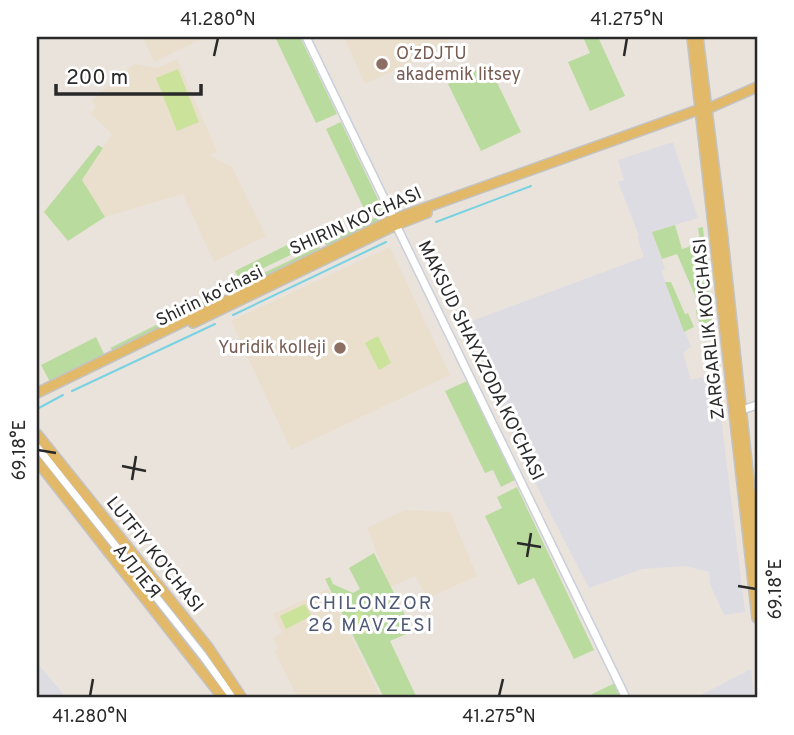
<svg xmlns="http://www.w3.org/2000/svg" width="794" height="735" font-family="Overpass,sans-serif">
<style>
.industrial{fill:#dedce3}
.education{fill:#eadecd}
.green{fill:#badb9e}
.pitch{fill:#cbe29b}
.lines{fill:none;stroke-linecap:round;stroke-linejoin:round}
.stream{stroke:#79d2e2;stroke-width:2}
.minor-casing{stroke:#cbcfda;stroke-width:10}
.major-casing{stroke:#c3c3c3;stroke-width:12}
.minor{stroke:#fff;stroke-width:7}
.major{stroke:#e2b969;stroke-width:9}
.ticks{fill:none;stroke:#292929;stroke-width:2.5}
.education-dot{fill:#8d6e63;stroke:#fff;stroke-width:2.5}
.labels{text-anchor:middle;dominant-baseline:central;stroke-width:6;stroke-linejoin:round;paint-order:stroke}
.education-label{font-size:18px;fill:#785e54;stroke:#fff;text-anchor:start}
.street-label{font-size:18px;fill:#292929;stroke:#fff}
.neighbourhood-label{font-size:19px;letter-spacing:2px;fill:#4e5975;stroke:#fff}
.neatline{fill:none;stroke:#292929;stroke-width:2.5}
.ticks-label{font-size:18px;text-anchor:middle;fill:#292929}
</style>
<rect width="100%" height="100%" fill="#eae3dc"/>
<path class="industrial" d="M673,142L698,218L652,232L665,269L661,271L691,347L683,353L691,380L716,374L745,612L724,615L710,584L709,572L686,566L642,569L589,588L546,505L509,426L469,322L644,257L637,237L639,236L618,182L624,180L618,160Z
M37,663L67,698H37Z
M751,669L754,698H695L747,671Z"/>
<path class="education" d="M143,37H206L154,62Z
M344,37H445L449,45L365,84Z
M177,59L217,152L209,155L232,167L266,236L214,262L183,194L105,217L82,180L112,134L91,114L96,106L91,101L134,64L158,68Z
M390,247L450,375L291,450L231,321Z
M405,510L450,512L477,576L428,598L415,576L390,587L367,528Z
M328,589L381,698H298L274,651L278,649L273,638L282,633L273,614Z"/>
<path class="green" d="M275,37H300L337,114L316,123Z
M583,37H598L625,96L590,111L568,62L590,53Z
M488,64L521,132L481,151L448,84Z
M341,122L383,210L368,217L326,129Z
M98,145L103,148L82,180L105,217L68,241L44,212Z
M377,217L379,222L338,240L328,247L324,243Z
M675,225L682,249L700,243L698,228L703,227L712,320L701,325L697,318L696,310L700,307L677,254L662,259L652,232Z
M309,234L313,244L239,280L235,271Z
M320,246L319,251L232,293L228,290Z
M665,282H671L685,314L688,313L694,327L684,332Z
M222,292L220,300L115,352L110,348Z
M96,337L104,354L50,382L41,365Z
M467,381L515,480L501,487L493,470L485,473L445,391Z
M517,487L594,650L574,659L534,578L518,585L485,516L502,508L497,497Z
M374,553L413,631L390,641L417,698H384L325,579L330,577L333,584L353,593L360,589L349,568Z
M615,683L622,698H594L592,694Z"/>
<path class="pitch" d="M178,69L199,122L177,131L156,78Z
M378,336L391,363L379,370L365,343Z
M305,604L311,616L286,629L280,616Z
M361,611L370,631L361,635L352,615Z"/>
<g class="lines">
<path class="stream" d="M436,222L531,186
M233,315L386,242
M72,391L215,324
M37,409L63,395"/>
<defs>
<path id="minor" d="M306,37L394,219
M396,225L626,698
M742,410L757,405
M37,447L203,656L233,698"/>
<path id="major" d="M692,37L757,618
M698,37L722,230L757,555
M193,323L396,225L427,213
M37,393L394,219L684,115L700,109H707L757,87
M37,434L208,647L242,698
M37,461L223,698"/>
</defs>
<use href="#minor" class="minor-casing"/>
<use href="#major" class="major-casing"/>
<use href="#minor" class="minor"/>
<use href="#major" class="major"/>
</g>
<path class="ticks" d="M214,56L218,38M624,56L627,38M38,450L56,453M122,466L146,471M132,480L136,456M517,543L541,547M527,557L531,533M738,586L756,589M90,696L93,679M499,696L503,679"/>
<g class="education-dot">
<circle cx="382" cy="64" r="7"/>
<circle cx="340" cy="348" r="7"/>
</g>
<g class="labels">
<g class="education-label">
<text x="396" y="54">OʻzDJTU<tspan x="396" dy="21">akademik litsey</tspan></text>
<text x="326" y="348" text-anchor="end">Yuridik kolleji</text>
</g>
<g class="street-label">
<text transform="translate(356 222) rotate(-24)">SHIRIN KO'CHASI</text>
<text transform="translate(210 297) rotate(-26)">Shirin koʻchasi</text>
<text transform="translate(710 329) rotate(-96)">ZARGARLIK KO'CHASI</text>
<text transform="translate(480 361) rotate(64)">MAKSUD SHAYXZODA KO'CHASI</text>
<text transform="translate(154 555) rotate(51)">LUTFIY KO'CHASI</text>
<text transform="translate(136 572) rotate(51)">АЛЛЕЯ</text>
</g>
<g class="neighbourhood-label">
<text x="371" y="604">CHILONZOR<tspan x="371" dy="22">26 MAVZESI</tspan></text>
</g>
</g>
<rect width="794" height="735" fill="none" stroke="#ffffff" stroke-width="77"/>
<path d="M56 84v10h145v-10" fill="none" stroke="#292929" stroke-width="3.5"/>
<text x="66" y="84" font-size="21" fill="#292929" stroke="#ffffff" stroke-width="5" paint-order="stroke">200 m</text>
<rect x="38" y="38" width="718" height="658" class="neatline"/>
<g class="ticks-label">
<text x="218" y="25">41.280°N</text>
<text x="627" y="25">41.275°N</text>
<text transform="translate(19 450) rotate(-90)" y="6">69.18°E</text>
<text transform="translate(775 589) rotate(-90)" y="6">69.18°E</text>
<text x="90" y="722">41.280°N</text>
<text x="499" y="722">41.275°N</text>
</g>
</svg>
